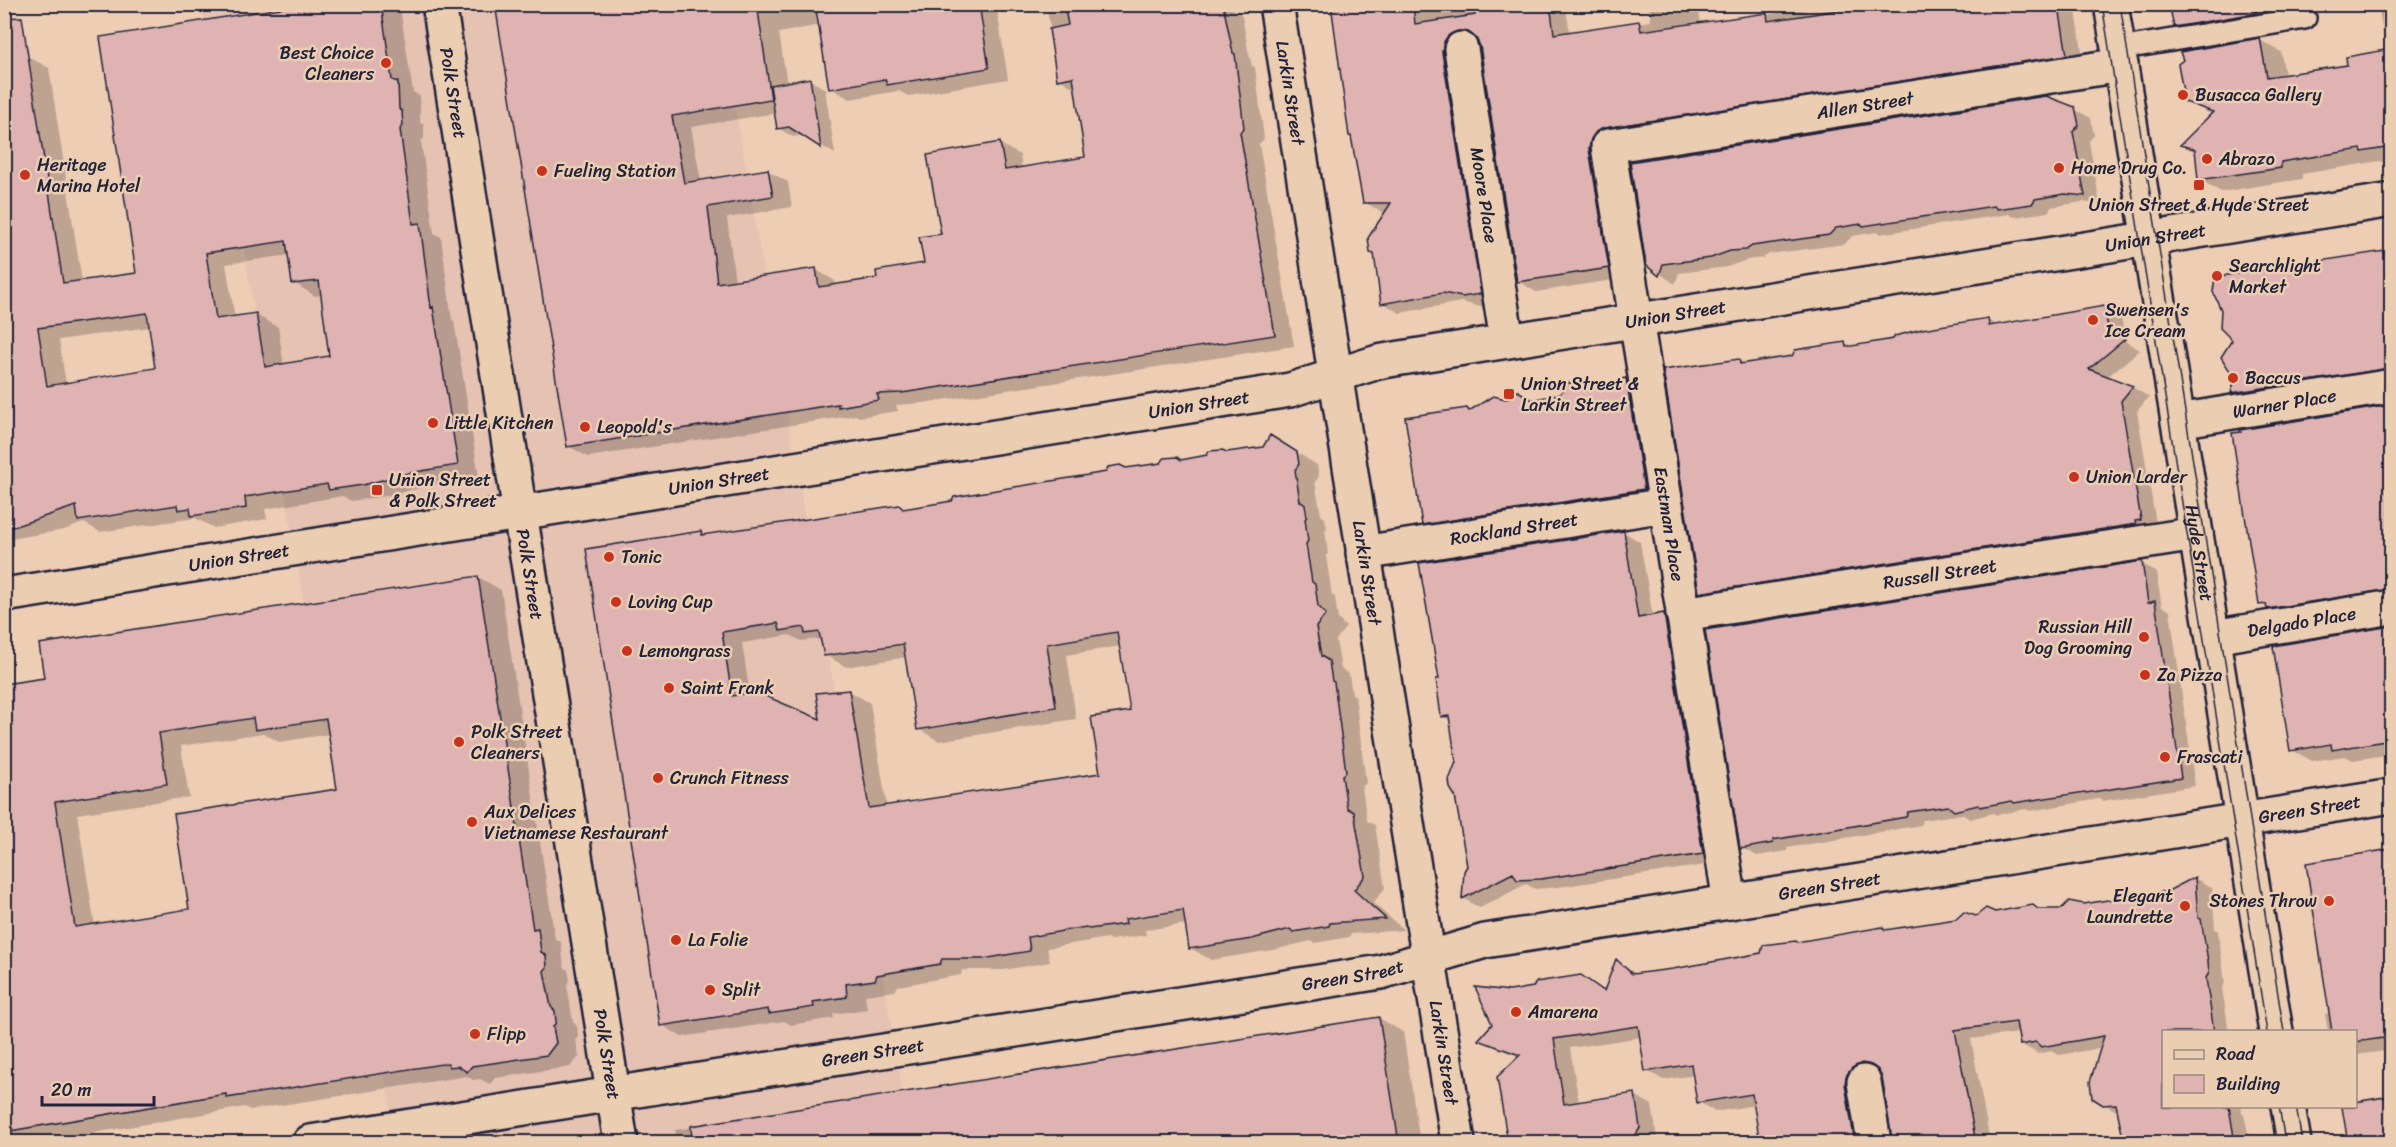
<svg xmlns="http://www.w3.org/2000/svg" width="2396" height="1147" font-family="Sriracha,sans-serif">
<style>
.built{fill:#e5c2b2}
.shadow{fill:#0003;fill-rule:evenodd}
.building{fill:#deb3b2;stroke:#22223b;stroke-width:1.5;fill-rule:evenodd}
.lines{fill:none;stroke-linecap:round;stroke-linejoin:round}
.service-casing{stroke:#22223b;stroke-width:26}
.minor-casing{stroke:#22223b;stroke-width:38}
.tertiary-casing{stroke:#22223b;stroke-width:38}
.service{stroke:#ebceb2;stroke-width:21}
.minor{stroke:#ebceb2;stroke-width:33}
.tertiary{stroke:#ebceb2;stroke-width:33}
.tram{stroke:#22223b;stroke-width:1.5}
.poi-dot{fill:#c8321e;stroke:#ebceb2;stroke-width:2}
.labels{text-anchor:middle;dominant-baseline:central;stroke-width:5;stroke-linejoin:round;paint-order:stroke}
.poi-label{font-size:18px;fill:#22223b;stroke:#ebceb2;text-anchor:start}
.street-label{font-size:18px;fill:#22223b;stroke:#ebceb2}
</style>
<rect width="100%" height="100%" fill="#eecdb5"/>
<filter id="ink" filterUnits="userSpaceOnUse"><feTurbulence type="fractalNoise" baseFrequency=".0167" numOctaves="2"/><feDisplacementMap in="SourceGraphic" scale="12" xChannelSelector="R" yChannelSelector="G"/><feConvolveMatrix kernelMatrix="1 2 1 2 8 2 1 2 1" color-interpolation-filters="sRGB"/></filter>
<g filter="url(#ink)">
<path class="built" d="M202,5H718L911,1142H396Z"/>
<path class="shadow" d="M319,4H395L400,8L413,92L420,96V123L424,125V138L421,141L434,233L441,237L452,320L454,321L479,477L432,485L386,496L351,501L343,496L265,509L267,519L214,528L195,518L100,532L84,523L64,530L4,540V59L27,56L49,68L82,282L138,274ZM290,255L294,283L315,296L322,295L331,358L284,366L278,327L256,315L235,318L226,264ZM150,327L157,369L66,384L59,340Z
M498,4H996L1008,79L908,96L899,91L850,99L830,88L820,25L779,33L787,84L810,80L825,89L835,154L804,135L793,137L778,128L776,113L691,127L701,181L768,171L788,182L792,207L727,218L735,282L815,269L835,281L836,286L879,279L925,264L1000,144L1020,155L1022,169L1087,158L1076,89L1059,79L1046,4H1232L1233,9L1242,15L1248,50L1252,66L1255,67L1264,139L1259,144L1294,346L923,403L896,405L898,411L859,417L856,415L588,457L568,446Z
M1332,4H1565L1570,33L1651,21L1649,4H1698L1701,25L1802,9L1808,13L1857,4H2075L2084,64L1623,137L1626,278L1536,292L1518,281L1481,46L1478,39L1468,44L1498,304L1481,307L1461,302L1400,313L1383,303L1387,212H1382L1364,202Z
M2171,4H2279L2282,24L2197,38L2176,26Z
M2354,4H2372L2358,7Z
M2378,4H2392V162L2385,164L2380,161L2302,174V179L2221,192L2200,180L2197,153L2182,145L2212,115L2186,101L2260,40L2281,52L2285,76L2349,66L2386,52Z
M2074,109L2091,118L2094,135L2089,141L2100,204L2082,202L2051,207L2048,212L2014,217L2009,214L1880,234L1877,232L1852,236L1845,244L1769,254L1763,258L1747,260L1727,267L1679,273L1675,284L1648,265Z
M2392,250V381L2252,404L2233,393L2237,379L2234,340L2246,273Z
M2104,307L2121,317L2126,342L2140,350L2107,377L2132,387L2149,397L2137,411L2157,529L1718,602L1700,592L1739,360L1747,365L1793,358L1845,344L1851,347L1893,340L1988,320L1997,326Z
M1626,379L1641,388L1659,497L1438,532L1424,524L1470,412L1561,395L1579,388L1610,392Z
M2392,407V602L2280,615L2260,604L2242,431Z
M1291,449L1317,465L1319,476L1315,482L1321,515L1325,518L1327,529L1325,531L1328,553L1326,556L1332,595L1335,597L1338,619L1346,627L1336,640L1341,669L1349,674L1352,694L1355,695L1366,783L1362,787L1367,821L1375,825L1385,888L1373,903L1404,930L1351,934L1349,937L1315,943L1311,941L1273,950L1211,960L1190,948L1187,924L1145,930L1146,935L1111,940L1107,938L1047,948L1050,962L1004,970H962L961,975L898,986L895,991L865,995L867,1009L833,1014L834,1018L791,1025L784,1021L682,1037L662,1025L701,532L706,536L905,510L1226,454ZM790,635L801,641L817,639L823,643L825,655L846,667L907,657L918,729L939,741L1076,719L1067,655L1121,646L1131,712L1102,775L887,807L870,703L849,691L822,722L750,695L742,643Z
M1624,532L1640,542L1653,617L1664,615L1681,624L1719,863L1559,887L1535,889L1526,884L1480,908L1464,899L1466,872L1468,867L1458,762L1452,722L1443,716Z
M2141,563L2156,572L2162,606L2170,611L2195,786L2102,801L2099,799L2030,811L2026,809L1996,815L1993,813L1970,819L1962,814L1923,820L1921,825L1787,848V851L1757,856L1742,848Z
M478,577L501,590L555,939L561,942L564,967L568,970L570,980L567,985L573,1022L577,1026L578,1036L576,1040L579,1057L570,1067L495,1078L490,1084L480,1079L473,1080L467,1076L250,1110L245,1107L41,1142H4V686L46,679ZM263,733L279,742L330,734L339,790L191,911L95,926L77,814L189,797L181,746Z
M2392,628V754L2353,760L2345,756L2312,761L2292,750L2275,647Z
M2392,851V1050L2356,1055V1032H2328L2325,1014L2331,1013L2308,864Z
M2195,878L2212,888L2215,929L2218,931L2225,983L2222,988L2229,1032H2164V1106H2241L2242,1112L2244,1114L2248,1133L2252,1136L2254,1142H2125L2120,1113L2104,1104L2102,1048L2059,1055L2052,1051L2038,1054L2021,1044L2019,1033L1971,1039L1990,1142H1894L1881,1072H1879L1868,1077L1870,1142H1761L1755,1105L1715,1112L1699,1102L1695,1075L1663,1080L1647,1071L1642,1037L1570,1048L1579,1103L1635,1095L1652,1105L1657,1138L1654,1142H1510L1520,1057L1497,1048L1480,1039L1494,1024L1510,992L1581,977L1605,991L1617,961L1638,975L1674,970L1995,913L2062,911L2168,892Z
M1379,1018L1403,1032L1420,1142H677L675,1130Z
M2392,1098V1142H2348V1106Z"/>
<path class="building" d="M306,4H381L392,80L398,82L399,109L402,111L403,126L400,129L413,224L420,223L431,308L433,307L458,465L409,473L363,485L329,490L327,484L245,497L246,508L191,516L190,508L178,510L177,505L78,521L76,506L4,530V18L22,17L63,283L136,273L100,37ZM286,241L292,284L319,281L329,356L265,367L256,313L216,319L206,253ZM147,313L155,368L47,386L38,328Z
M495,4H757L771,99L672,116L684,183L768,169L773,196L708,207L717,283L816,268L819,287L877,278L876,271L924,263L919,237L941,234L927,155L1000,142L1005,170L1085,157L1073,77L1057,80L1049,29L1068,25L1064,4H1223L1233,53L1235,54L1244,128L1240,132L1275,335L902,393L877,394L879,400L838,407V404L567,447Z
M815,4H979L989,68L887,85L885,79L829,89Z
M1331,4H1413L1415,24L1475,15L1473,4H1550L1554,34L1639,21L1641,31L1767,13L1768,21L1846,9V4H2053V8L2059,7L2067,55L1605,128L1597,131L1591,139L1589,149L1609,268L1517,282L1480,46L1476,38L1468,32L1458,31L1449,35L1444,42L1442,52L1481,294L1462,297L1443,293L1381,304L1374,254L1370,253L1368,238L1391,203H1363L1351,136H1349Z
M2169,4H2254L2256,13L2174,27Z
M2260,38L2267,77L2347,65L2346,57L2391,49V147L2362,152L2361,149L2281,162V168L2198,180L2195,149L2180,145L2213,112L2185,102L2178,64L2183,60L2180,52Z
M810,78L821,148L789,127L777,129L770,85Z
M2046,96L2075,107L2079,125L2073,132L2085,196L2065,194L2035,199L2032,204L1997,209L1994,206L1863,226L1861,224L1836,228L1829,235L1752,246L1746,250L1730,251L1711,258L1663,264L1659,276L1646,265L1630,162Z
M2391,250V368L2231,393L2235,379L2221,357L2232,340L2220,328L2221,310L2213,292L2215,277Z
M2104,306L2109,333L2125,339L2089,369L2133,386L2121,401L2141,520L2135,521L2136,524L1699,593L1663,370L1739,359L1740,364L1792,356L1795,350L1845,342L1846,347L1893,339L1895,336L1922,329L1988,318L1989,326Z
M1626,378L1644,489L1422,525L1405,417L1467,408L1469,411L1493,396L1506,399L1518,391L1532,400L1560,394L1568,382L1579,387L1592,380L1609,391L1621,379Z
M2391,405V589L2267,609L2266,604L2259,605L2232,433L2241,432L2240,430Z
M1270,435L1297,452L1299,464L1295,470L1300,501L1305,505L1307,517L1305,519L1308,541L1306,544L1312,582L1315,584L1318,606L1326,614L1316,627L1321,656L1329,661L1332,681L1334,682L1346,772L1342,775L1347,808L1354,812L1365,876L1354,890L1386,919L1330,923L1329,926L1293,932L1290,929L1252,939L1189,949L1183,910L1125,919L1126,924L1089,929L1086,927L1028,937L1030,951L983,959H942L940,964L877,975L875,980L846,984L847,997L813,1002L814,1007L769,1014L768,1009L660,1026L586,549L701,531L702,535L899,505L903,509L952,501L954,497L1106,472L1108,467L1120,465L1126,468L1161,463L1164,458L1177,457L1181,460L1207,455L1209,451L1222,450L1227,452L1263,447ZM778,623L780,631L804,627L805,634L819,632L824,656L903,644L917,730L1056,707L1047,644L1117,632L1130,711L1091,717L1100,773L869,808L849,690L816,693L820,719L756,692L732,696L722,632Z
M1624,531L1638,618L1664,613L1703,854L1541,879L1517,880L1513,873L1462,899L1464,871L1467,866L1455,796L1450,788L1449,780L1456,762L1449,716L1441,717L1436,679H1439L1419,563Z
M2142,561L2148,603L2155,601L2181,778L2086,793L2085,792L2014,803L2012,801L1980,807L1978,805L1954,811L1948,806L1908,812L1906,817L1773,840V843L1740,849L1705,630Z
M478,576L533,929L538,928L541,952L546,955L547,967L544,971L551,1007L555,1011L556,1022L553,1027L556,1043L547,1055L472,1066L467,1072L458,1066L449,1067L448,1063L226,1098V1094L4,1132V684L44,678L39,644ZM253,718L255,730L326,719L337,789L174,814L189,909L75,927L55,802L167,784L159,733Z
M2391,626V740L2332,750L2331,744L2290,751L2273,646Z
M2391,849V1037L2355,1042V1032H2332L2306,863Z
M2195,877L2198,918L2201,919L2208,961L2209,973L2206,978L2214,1032H2163V1107H2229L2235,1143H2124L2116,1104L2103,1105L2092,1098L2090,1082L2104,1036L2041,1047L2036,1042L2020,1045L2016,1022L1955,1030L1976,1143H1892L1882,1078L1878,1070L1871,1065L1862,1063L1852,1068L1846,1076L1845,1084L1855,1143H1760L1752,1094L1697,1103L1691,1064L1645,1072L1638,1026L1554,1039L1564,1104L1635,1093L1640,1128L1631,1143H1508L1497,1077L1520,1055L1478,1040L1492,1024L1475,987L1510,991L1533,987L1536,982L1581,975L1604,991L1616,959L1632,974L1673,969L1761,953L1763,945L1796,941L1797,942L1882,927L1885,930L1956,919L1964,912L1976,916L1986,908L1995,912L2033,905L2038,909H2061L2069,901L2084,904L2119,898L2128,889L2138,895L2168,891Z
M1379,1017L1399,1143H692L691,1126Z
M2391,1096V1143H2348L2342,1107H2355V1102Z"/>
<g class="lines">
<defs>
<path id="service" d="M2118,49L2305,18"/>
<g id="minor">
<path id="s1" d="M439,4L520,513"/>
<path id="s2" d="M1276,4L1458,1142"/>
<path id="s3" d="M1461,49L1507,341"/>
<path id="s4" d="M2178,421L2392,386"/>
<path id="s5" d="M1363,553L1666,505"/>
<path id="s6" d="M1683,614L2196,534"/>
<path id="s7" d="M2213,637L2392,607"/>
<path id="s8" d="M1730,902L1608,146L2121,65"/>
<path d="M1864,1082L1874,1142"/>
<path id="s9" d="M310,1142L1381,972L1485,941L2392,796"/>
</g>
<g id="tertiary">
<path id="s10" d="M2111,4L2276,1032"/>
<path id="s11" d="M520,513L621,1142"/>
<path id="s12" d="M4,595L1290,390L1378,362L1395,359L2392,200"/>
<path d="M2288,1106L2294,1142"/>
</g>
</defs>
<use href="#service" class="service-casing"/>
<use href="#minor" class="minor-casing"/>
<use href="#tertiary" class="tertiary-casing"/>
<use href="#service" class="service"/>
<use href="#minor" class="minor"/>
<use href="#tertiary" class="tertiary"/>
<path class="tram" d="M2102,4L2267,1032
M2120,4L2284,1032
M2279,1106L2285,1142
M2296,1106L2302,1142"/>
</g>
</g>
<g class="poi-dot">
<circle cx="386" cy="63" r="6"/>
<circle cx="2183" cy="95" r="6"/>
<circle cx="2207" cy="159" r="6"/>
<circle cx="2059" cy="168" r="6"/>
<circle cx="542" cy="171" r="6"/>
<circle cx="25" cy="175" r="6"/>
<rect x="2193" y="179" width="12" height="12" rx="3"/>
<circle cx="2217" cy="276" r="6"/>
<circle cx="2093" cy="320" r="6"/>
<circle cx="2233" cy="378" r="6"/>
<rect x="1503" y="388" width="12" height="12" rx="3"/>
<circle cx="433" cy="423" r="6"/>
<circle cx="585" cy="427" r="6"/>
<circle cx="2074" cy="477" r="6"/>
<rect x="371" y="484" width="12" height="12" rx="3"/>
<circle cx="609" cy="557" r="6"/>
<circle cx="616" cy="602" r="6"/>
<circle cx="2144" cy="637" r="6"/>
<circle cx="627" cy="651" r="6"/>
<circle cx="2145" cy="675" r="6"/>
<circle cx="669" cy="688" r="6"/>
<circle cx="459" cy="742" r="6"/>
<circle cx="2165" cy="757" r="6"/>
<circle cx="658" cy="778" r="6"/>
<circle cx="472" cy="822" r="6"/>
<circle cx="2329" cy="901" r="6"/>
<circle cx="2185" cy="906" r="6"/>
<circle cx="676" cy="940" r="6"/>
<circle cx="710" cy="990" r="6"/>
<circle cx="1516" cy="1012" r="6"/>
<circle cx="475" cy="1034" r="6"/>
</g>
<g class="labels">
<g class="poi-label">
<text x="374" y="53" text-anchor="end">Best Choice<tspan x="374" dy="21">Cleaners</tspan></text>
<text x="2195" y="95">Busacca Gallery</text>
<text x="2219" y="159">Abrazo</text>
<text x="37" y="165">Heritage<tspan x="37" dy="21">Marina Hotel</tspan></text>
<text x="2071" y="168">Home Drug Co.</text>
<text x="554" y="171">Fueling Station</text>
<text x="2199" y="205" text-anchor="middle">Union Street &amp; Hyde Street</text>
<text x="2229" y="266">Searchlight<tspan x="2229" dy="21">Market</tspan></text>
<text x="2105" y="310">Swensen's<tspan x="2105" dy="21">Ice Cream</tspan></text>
<text x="2245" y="378">Baccus</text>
<text x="1521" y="384">Union Street &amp;<tspan x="1521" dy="21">Larkin Street</tspan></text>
<text x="445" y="423">Little Kitchen</text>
<text x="597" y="427">Leopold's</text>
<text x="2086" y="477">Union Larder</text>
<text x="389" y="480">Union Street<tspan x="389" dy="21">&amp; Polk Street</tspan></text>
<text x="621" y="557">Tonic</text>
<text x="628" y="602">Loving Cup</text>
<text x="2132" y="627" text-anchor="end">Russian Hill<tspan x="2132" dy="21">Dog Grooming</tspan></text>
<text x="639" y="651">Lemongrass</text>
<text x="2157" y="675">Za Pizza</text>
<text x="681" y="688">Saint Frank</text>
<text x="471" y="732">Polk Street<tspan x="471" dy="21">Cleaners</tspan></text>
<text x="2177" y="757">Frascati</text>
<text x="670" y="778">Crunch Fitness</text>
<text x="484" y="812">Aux Delices<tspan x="484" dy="21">Vietnamese Restaurant</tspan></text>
<text x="2173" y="896" text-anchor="end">Elegant<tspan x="2173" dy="21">Laundrette</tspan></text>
<text x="2317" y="901" text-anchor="end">Stones Throw</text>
<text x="688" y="940">La Folie</text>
<text x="722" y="990">Split</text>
<text x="1528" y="1012">Amarena</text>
<text x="487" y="1034">Flipp</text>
</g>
<g class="street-label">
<text stroke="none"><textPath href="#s1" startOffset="90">Polk Street</textPath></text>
<text stroke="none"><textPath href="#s2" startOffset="90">Larkin Street</textPath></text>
<text stroke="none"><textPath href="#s8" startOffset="1026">Allen Street</textPath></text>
<text stroke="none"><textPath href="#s3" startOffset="148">Moore Place</textPath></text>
<text stroke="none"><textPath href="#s12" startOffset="2182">Union Street</textPath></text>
<text stroke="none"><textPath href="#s12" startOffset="1696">Union Street</textPath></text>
<text stroke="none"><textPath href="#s4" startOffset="108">Warner Place</textPath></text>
<text stroke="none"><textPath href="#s12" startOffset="1210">Union Street</textPath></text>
<text stroke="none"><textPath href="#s12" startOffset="724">Union Street</textPath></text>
<text transform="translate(1669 524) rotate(81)">Eastman Place</text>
<text stroke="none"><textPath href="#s5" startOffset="153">Rockland Street</textPath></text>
<text stroke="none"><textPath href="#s10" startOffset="556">Hyde Street</textPath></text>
<text stroke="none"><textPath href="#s12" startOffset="238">Union Street</textPath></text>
<text stroke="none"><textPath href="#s11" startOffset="62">Polk Street</textPath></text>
<text stroke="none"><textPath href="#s2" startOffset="576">Larkin Street</textPath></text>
<text stroke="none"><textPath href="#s6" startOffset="260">Russell Street</textPath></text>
<text stroke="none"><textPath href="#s7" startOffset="90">Delgado Place</textPath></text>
<text stroke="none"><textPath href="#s9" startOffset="2028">Green Street</textPath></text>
<text stroke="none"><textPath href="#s9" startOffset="1542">Green Street</textPath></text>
<text stroke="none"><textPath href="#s9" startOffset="1056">Green Street</textPath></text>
<text stroke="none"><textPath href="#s11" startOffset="548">Polk Street</textPath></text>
<text stroke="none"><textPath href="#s9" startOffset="570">Green Street</textPath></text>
<text stroke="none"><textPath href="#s2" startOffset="1062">Larkin Street</textPath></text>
</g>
</g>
<rect width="2396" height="1147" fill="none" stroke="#ebceb2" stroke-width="24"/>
<rect x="12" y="12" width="2372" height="1123" fill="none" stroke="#22223b" stroke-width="2" filter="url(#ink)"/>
<rect x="2162" y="1030" width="195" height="78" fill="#ebceb2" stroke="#9b8982" stroke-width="1.5"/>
<rect x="2174" y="1050" width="30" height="9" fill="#ebceb2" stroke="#9b8982" stroke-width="1.5"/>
<text x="2216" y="1060" font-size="18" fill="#22223b">Road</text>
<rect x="2174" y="1075" width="30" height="18" fill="#deb3b2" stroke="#9b8982" stroke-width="1.5"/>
<text x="2216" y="1090" font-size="18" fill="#22223b">Building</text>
<path d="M42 1096v9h112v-9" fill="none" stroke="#22223b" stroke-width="3"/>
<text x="51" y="1096" font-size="18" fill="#22223b" stroke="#ebceb2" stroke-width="4.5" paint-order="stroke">20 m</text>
</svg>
